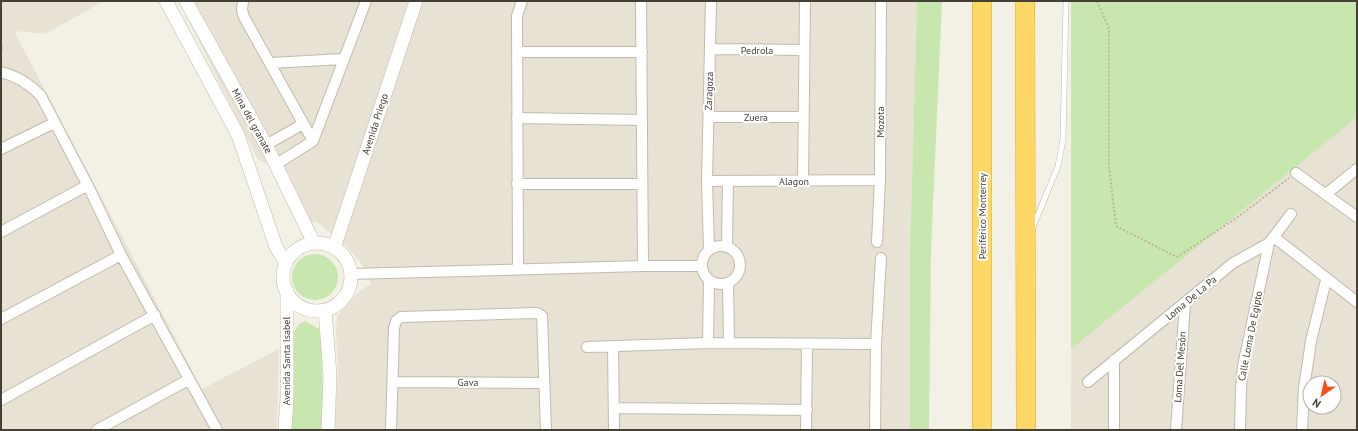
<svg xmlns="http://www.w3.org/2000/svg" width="1358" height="431" font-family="'PT Sans',sans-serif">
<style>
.residential{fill:#e7e2d4;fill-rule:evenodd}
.green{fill:#c8e7ae}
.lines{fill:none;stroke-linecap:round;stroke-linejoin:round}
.service-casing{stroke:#c1bbab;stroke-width:6}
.minor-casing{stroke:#c1bbab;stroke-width:12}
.tertiary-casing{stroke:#c1bbab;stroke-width:14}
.motorway-casing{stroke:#dcae36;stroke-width:20}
.path{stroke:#c0b699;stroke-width:2;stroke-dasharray:2 2;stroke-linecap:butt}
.service{stroke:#fff;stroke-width:5}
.minor{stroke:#fff;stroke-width:10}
.tertiary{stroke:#fff;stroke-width:13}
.motorway{stroke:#fdd866;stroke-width:19}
.labels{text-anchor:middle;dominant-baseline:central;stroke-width:4;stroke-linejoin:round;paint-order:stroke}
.street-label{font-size:10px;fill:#454035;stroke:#fff}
</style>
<rect width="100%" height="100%" fill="#f3f0e6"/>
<path class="residential" d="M1,1H104L45,34L14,31L202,389L279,349L277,430H1Z
M179,1H917L910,251V430H334L338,372L336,329L337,316L360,291L371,284L360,261L344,244L317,222H311L286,170L258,160Z
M1072,1H1357V430H1071ZM1310,383H1334V407H1310Z"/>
<path class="green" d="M917,1H942L931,249L929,430H910V251Z
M1071,1H1357V117L1071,349Z
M292 277a23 23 0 1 1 46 0a23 23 0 1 1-46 0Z
M305,321L319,329L321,338L323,399L321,430H291L293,333L299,324Z"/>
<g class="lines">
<defs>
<path id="service" d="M1033,227L1058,166L1063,140L1066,1"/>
<path id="minor" d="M243,1L242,10L244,17L313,141
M641,1L643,266
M711,49L803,50
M517,52H642
M270,63L344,59
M1,72C17,76 30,84 41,96L89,188L121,255L217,430
M709,117H803
M517,118L642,120
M266,145L303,124
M1,149L54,123
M275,165L313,141L366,1
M1296,173L1357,217
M707,181L880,180
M803,181L805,1
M517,184H642
M1326,194L1357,169
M1,232L88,185
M1274,237L1357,302
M877,242L880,180L881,1
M702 265a19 19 0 1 1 38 0a19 19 0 1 1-38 0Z
M727,246L728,181
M709,249L707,181L711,1
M518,269L517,16L522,1
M351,274L643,266H702
M728,283L729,343
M1,319L121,255
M708,343L709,280
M613,346L614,430
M587,347L708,343L876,344
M1114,360V430
M393,382L543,383
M1088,382L1233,263L1269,243L1291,214
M1,400L155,315
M614,408L807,410
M97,430L188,380
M391,430L394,328L396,321L401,317L537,313L542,316L546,430
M806,430L807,344
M875,430L876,344L881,258
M1176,430L1185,304
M1240,430L1241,388L1243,366L1269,243
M1302,430L1304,388L1311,341L1326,280"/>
<path id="tertiary" d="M166,1L238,135L276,247L286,263
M186,1L266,145L314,243
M283 277a34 34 0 1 1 68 0a34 34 0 1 1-68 0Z
M334,248L416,1
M325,310L330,375L328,430
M285,430L287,398V291"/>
<path id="motorway" d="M1025,1L1026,430
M982,430V1"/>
</defs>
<use href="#service" class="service-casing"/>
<use href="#minor" class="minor-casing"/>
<use href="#tertiary" class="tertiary-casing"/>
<use href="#motorway" class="motorway-casing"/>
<path class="path" d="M1097,1L1109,29V167L1116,226L1177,257L1238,217L1289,178
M1,48H4"/>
<use href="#service" class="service"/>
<use href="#minor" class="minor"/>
<use href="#tertiary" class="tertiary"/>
<use href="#motorway" class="motorway"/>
</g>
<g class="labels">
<g class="street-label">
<text x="757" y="50">Pedrola</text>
<text transform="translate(709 91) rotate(-88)">Zaragoza</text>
<text x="756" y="117">Zuera</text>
<text transform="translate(252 121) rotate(61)">Mina del granate</text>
<text transform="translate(880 122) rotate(-90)">Mozota</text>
<text transform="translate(375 124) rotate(-72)">Avenida Priego</text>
<text x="794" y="181">Alagon</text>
<text transform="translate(982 216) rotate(-90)">Periférico Monterrey</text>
<text transform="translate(1191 298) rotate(-40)">Loma De La Pa</text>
<text transform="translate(1250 336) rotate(-79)">Calle Loma De Egipto</text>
<text transform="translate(286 361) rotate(-90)">Avenida Santa Isabel</text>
<text transform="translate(1180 367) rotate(-86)">Loma Del Mesón</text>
<text x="468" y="382">Gava</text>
</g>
</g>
<rect width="1358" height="431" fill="none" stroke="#454035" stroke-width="4"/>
<g transform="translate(1322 395) rotate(214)"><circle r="19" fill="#ffffff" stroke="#b5b3ae"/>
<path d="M0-3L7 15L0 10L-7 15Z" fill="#f94d17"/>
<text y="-6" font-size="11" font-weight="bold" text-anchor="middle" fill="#454035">N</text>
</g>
</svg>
